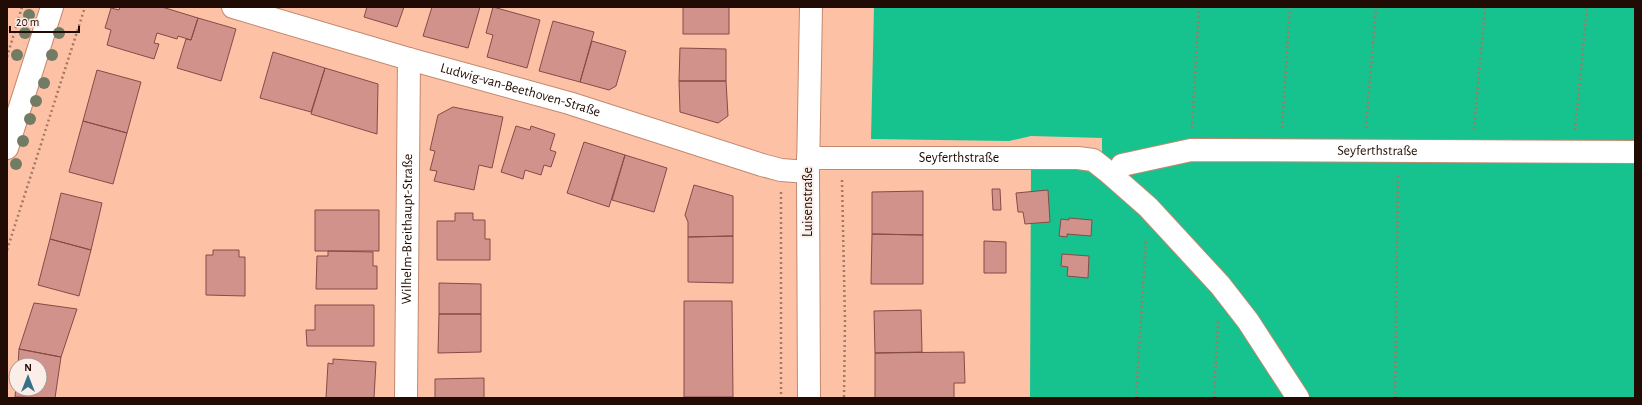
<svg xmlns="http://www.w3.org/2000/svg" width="1642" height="405" font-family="'Alegreya Sans',sans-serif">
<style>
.green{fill:#16c38f}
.building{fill:#d2928c;stroke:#854b47}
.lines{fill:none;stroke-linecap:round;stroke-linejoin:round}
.minor-casing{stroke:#c2896f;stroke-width:24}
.path{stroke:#a37864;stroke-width:2.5;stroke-dasharray:2 3;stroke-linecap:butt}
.minor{stroke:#fff;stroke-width:22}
.tree{fill:#727c64}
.labels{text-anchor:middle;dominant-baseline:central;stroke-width:4;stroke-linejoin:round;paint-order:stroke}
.street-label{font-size:14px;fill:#200c04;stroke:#fbeee9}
</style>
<rect width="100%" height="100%" fill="#fdc1a6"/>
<path class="green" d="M874,7H1635V398H1030L1031,162L1102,165V138L1031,136L1009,141L871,139Z"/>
<path class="building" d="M120,7H162L198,18L191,40L178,36L177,39L157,33L154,43L159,44L154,59L107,45L111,30L105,28L111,8L119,10Z
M367,7H404L397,27L364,17Z
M432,7H480L468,48L423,36Z
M493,7L540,20L527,68L487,57L493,35L486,33Z
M683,7H729V34H683Z
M198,18L236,29L221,81L177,68L186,39L191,40Z
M553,21L594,32L580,82L539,71Z
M592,41L626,51L616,86L609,90L580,82Z
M680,48L726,49V81H679Z
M273,52L325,68L311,112L260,98Z
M325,68L378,84L377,134L311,114Z
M97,70L141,82L127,133L83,121Z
M679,81H726L728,116L718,123L680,112Z
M453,107L503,117L492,168L479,165L474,190L434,181L437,171L430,170L435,151L430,150L438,115Z
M83,121L127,133L113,184L69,172Z
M516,126L530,130L531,126L555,134L550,150L556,152L551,167L544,165L541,175L525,170L523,179L501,172Z
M584,142L625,155L609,207L567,193Z
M625,155L667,168L654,212L612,200Z
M694,185L733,196V236L688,237V222L685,215Z
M992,189H1000L1001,210H993Z
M1048,190L1050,222L1025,224L1023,212H1018L1016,193Z
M923,191V235L872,234V192Z
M61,193L102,203L91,250L50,239Z
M315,210H379V251H315Z
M455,213H473V220H485V239H490V260H437V221H455Z
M1069,218L1092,220L1091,236L1067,234V237L1059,236L1061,219L1069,220Z
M872,234L923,235V284H871Z
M733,236V283L688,282V237Z
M50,239L91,250L79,296L38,285Z
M984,241L1006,242V273H984Z
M213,250H239V257H245V296L206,295V255H213Z
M328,251L373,252V266H377V289H316L317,256H328Z
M1062,254L1089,256L1088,278L1067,276L1068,267L1061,266Z
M439,283L481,284V314H439Z
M684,301H732L733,397H684Z
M34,303L77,309L61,357L19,349Z
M315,305H374V346H307L306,330H315Z
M921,310L922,352L875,353L874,311Z
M439,314H481V352L438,353Z
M19,349L61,357L55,398L15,397L16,387V389H40V365H18Z
M964,352L965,383H954V398H875V353Z
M333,359L376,362L374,398H326L328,363L333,364Z
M484,378V398H435V379Z"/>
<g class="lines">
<defs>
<g id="minor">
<path id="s1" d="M233,7L409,59L569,103L762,165L781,170L808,172"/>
<path d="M7,148L52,7"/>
<path id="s2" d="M808,158H1078L1093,160L1107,171L1148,207L1220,285L1248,321L1298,398"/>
<path id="s3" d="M1122,165L1191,150L1635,152"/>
<path id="s4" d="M406,398L409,59"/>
<path d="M809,398L808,172L811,7"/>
</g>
</defs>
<use href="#minor" class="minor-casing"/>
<path class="path" d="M7,57L22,7
M1192,128L1199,7
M1282,128L1290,7
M1366,128L1376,7
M1474,129L1485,7
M1575,130L1587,7
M842,180L845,321L844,398
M781,192V398
M7,250L85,7
M1136,398L1146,240
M1214,398L1218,321
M1395,398L1398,173"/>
<use href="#minor" class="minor"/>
</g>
<g class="tree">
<circle cx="29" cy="15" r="6"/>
<circle cx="25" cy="33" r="6"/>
<circle cx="59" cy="33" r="6"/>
<circle cx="17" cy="55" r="6"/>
<circle cx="52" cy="55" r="6"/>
<circle cx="44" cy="83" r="6"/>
<circle cx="36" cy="101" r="6"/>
<circle cx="30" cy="119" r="6"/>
<circle cx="23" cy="141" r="6"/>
<circle cx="16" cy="164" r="6"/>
</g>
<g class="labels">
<g class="street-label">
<text stroke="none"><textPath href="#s1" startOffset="299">Ludwig-van-Beethoven-Straße</textPath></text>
<text stroke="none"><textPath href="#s3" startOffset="257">Seyferthstraße</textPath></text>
<text stroke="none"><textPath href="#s2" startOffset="151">Seyferthstraße</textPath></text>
<text transform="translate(808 202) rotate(-90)">Luisenstraße</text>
<text stroke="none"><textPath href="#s4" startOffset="169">Wilhelm-Breithaupt-Straße</textPath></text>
</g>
</g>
<rect width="1642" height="405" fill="none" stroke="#200c04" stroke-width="16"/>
<g transform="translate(28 377)"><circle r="19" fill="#fbeee9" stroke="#a3948d"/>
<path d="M0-3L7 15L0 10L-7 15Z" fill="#357288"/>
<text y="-6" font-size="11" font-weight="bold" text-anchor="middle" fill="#200c04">N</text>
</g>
<path d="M10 26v6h69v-6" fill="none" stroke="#200c04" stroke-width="2"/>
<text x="16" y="26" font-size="12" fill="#200c04" stroke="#fbeee9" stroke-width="3" paint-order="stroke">20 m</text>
</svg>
